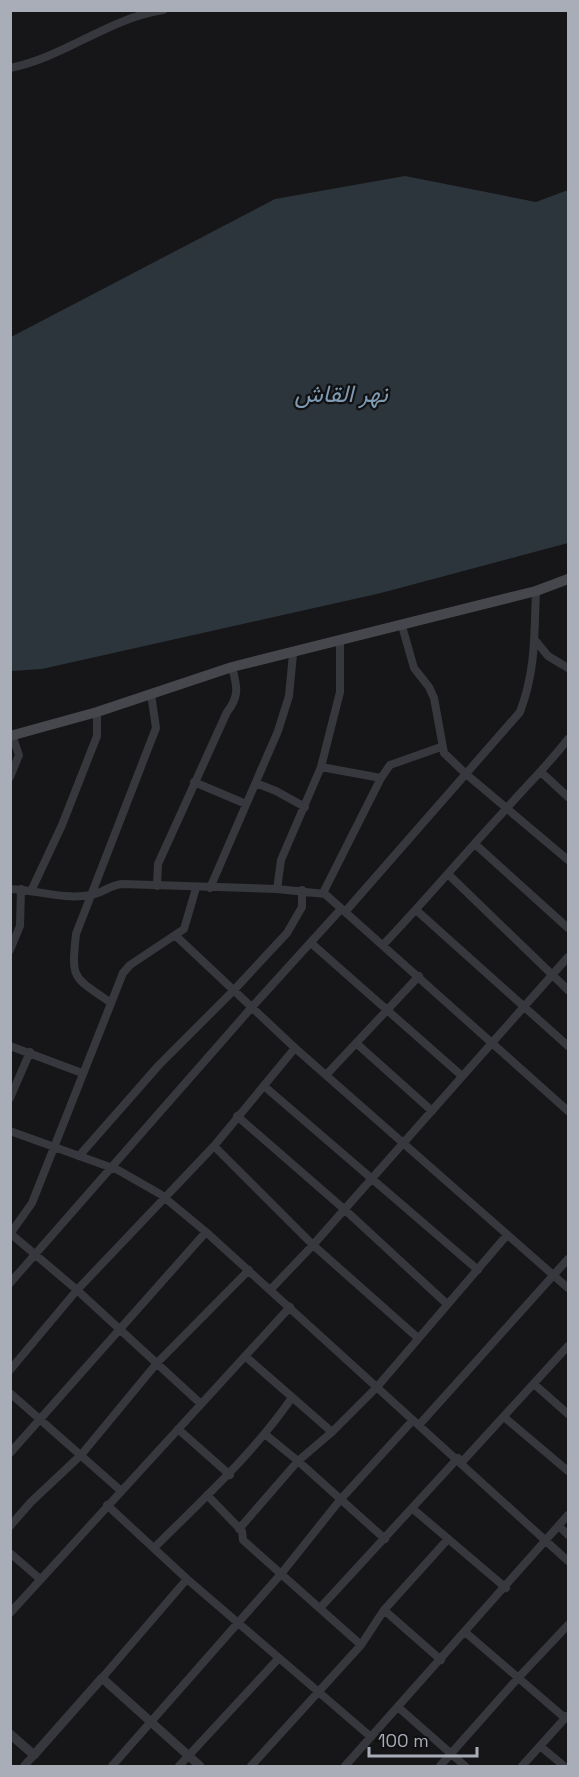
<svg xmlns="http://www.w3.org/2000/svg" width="579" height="1777" font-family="'Space Grotesk',Vazirmatn,sans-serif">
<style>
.water{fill:#2c353c}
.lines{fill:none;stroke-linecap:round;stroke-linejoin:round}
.minor{stroke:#37383d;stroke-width:8}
.tertiary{stroke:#37383d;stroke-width:9}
.secondary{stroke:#45474d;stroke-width:10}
.labels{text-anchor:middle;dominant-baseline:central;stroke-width:4.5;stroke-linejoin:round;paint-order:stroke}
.water-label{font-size:24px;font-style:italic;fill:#7f9bb3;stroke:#111113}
</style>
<rect width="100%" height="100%" fill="#161618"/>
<path class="water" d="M405,176L536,202L568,190V543L381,593L42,669L11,671V337L275,199Z"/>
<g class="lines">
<path class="minor" d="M10,68C65,57 109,18 163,10
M402,626L414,668L429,687L434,698L444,753L466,774L568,860
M535,640L548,656L568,668
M321,767L381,778
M542,773L568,797
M10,777L19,755L12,735
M194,782L246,804
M256,783L276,791L305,807
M476,845L568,928
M449,875L568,990
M157,886L158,864L227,712C240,696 237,686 232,667
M210,888L278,731L289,696L293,654
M10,889C37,890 64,900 91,895C102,893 111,885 122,884L277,889L325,894L568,1111
M32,889L62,825L97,736V712
M277,889L281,860L321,767L340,692V640
M323,893L381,778L390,765L441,747
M416,910L568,1046
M345,912L520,712C536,670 534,635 536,591
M176,936L295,1048L568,1288
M311,943L462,1076
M383,945C426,900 465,853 507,808C528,784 549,764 568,739
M10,950L20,926L21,889
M111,1003C73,976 71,981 76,934L156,728L151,694
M356,1043L432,1111
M10,1046L82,1073
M327,1074L419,976
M264,1086L478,1270
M10,1098L30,1052
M237,1116L344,1209L447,1304
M10,1131L118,1170L160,1194L206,1232L568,1561
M214,1146L313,1245L418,1338
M79,1156L159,1065L234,990L287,933L302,907V890
M10,1234L32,1203L123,973L130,965L184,929L196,888
M11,1234L77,1290L201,1404
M10,1283L252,1007L341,909
M271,1289L313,1245L568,957
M245,1356L332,1432
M10,1370L77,1290L214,1146L295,1048
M534,1384L568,1414
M10,1393L120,1490
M504,1417L568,1471
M419,1425L568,1259
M178,1429L230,1475
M266,1435L298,1461L385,1539
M10,1453L206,1232
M462,1462L568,1346
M207,1495L242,1531L243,1540L361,1645
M107,1505L187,1579L371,1737
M413,1509L506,1588
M10,1526L31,1502L81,1455L157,1363L249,1270
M559,1526L568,1535
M239,1529L298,1461L332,1432L377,1387L507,1235
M155,1547C203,1499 252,1455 291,1399
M10,1553L40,1579
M320,1608L458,1458
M384,1610L441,1660
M10,1613L290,1307
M465,1632L565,1718
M102,1678L187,1579
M398,1707L465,1766
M540,1746L564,1766
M24,1766L34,1755
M112,1766L281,1574L340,1500L413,1420
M179,1766L279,1658
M251,1766L361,1645L384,1610L448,1539
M345,1766L568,1515
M440,1766L518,1678L568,1625
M522,1766L567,1716"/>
<path class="tertiary" d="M10,1734L34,1755L102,1678L200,1766"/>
<path class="secondary" d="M10,736L97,712L232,667L536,591L568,579"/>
</g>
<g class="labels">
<g class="water-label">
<text x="341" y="393">نهر القاش</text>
</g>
</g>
<rect width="579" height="1777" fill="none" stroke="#a8adb8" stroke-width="24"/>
<path d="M369 1747v9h108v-9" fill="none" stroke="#a8adb8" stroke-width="3"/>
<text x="378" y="1747" font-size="18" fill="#a8adb8" stroke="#111113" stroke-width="4.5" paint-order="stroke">100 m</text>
</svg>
